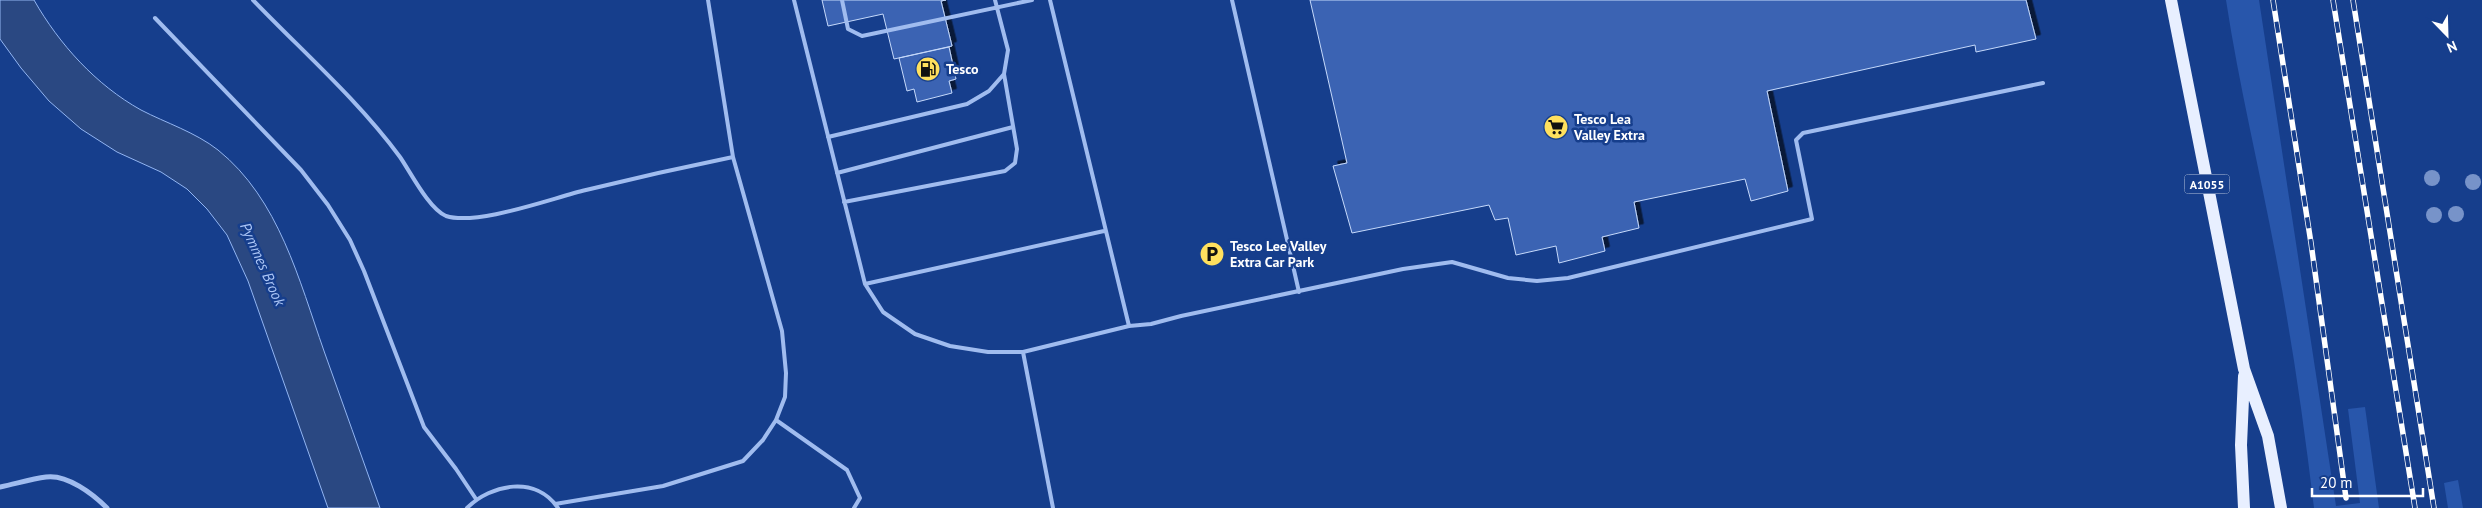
<svg xmlns="http://www.w3.org/2000/svg" width="2482" height="508" font-family="'PT Sans',sans-serif">
<style>
.green{fill:#2856ab}
.water{fill:#2a4882;stroke:#92b5f2}
.building{fill:#3a64b3;stroke:#c6d9fb;filter:url(#shadow)}
.lines{fill:none;stroke-linecap:round;stroke-linejoin:round}
.service{stroke:#a0bcef;stroke-width:4}
.minor{stroke:#a0bcef;stroke-width:5}
.primary{stroke:#e8efff;stroke-width:12}
.rail-casing{stroke:#fff;stroke-width:5.5}
.rail{stroke:#163e8c;stroke-width:4;stroke-dasharray:11;stroke-linecap:butt}
.tree{fill:#7793c9}
.labels{text-anchor:middle;dominant-baseline:central;stroke-width:5;stroke-linejoin:round;paint-order:stroke}
.shield{fill:#163e8c;stroke:#b9c5dc;stroke-width:1}
.shield-label{font-size:12px;font-weight:bold;fill:#fff}
.poi-label{font-size:14px;font-weight:bold;fill:#fff;stroke:#163e8c;text-anchor:start}
.water-label{font-size:15px;font-style:italic;fill:#acc6f6;stroke:#163e8c}
</style>
<defs>
<filter id="shadow"><feDropShadow dx="4.5" dy="-4.5" stdDeviation="0" flood-color="#0009"/></filter>
</defs>
<rect width="100%" height="100%" fill="#163e8c"/>
<path class="green" d="M2226,0H2259L2336,506L2360,503L2348,409L2365,407L2379,508H2314C2304,424 2292,340 2276,257C2260,171 2239,86 2226,0Z
M2458,480L2463,508H2448L2444,483Z"/>
<path class="water" d="M0,0H34C59,44 96,85 141,110C166,123 195,132 218,150C279,199 299,280 324,351C343,403 361,456 380,508H328L248,281L227,235L207,209L187,189L161,172L117,152L81,129L49,101L21,68L0,39Z"/>
<path class="building" d="M822,0H946L941,1L952,46L894,59L883,14L828,26Z
M1310,0H2026L2036,39L1976,52L1975,45L1767,91L1788,191L1751,201L1745,179L1634,202L1639,228L1602,237L1605,251L1559,263L1556,246L1516,255L1508,218L1495,220L1489,205L1352,233L1333,166L1347,163Z
M949,47L956,79L949,81L952,93L917,102L914,89L907,91L899,58Z"/>
<g class="lines">
<path class="service" d="M253,0C303,52 357,99 400,157C411,173 429,209 446,216C478,226 552,198 586,190C635,178 684,167 733,157
M794,0L865,284L883,312L915,334L950,346L988,352H1023L1053,508
M842,0L848,29L862,36L1032,0
M1050,0L1129,326
M1232,0L1299,292
M155,18L301,170L328,205L350,240L364,271L424,427L456,469L476,499
M828,137L967,104L989,91L1004,74L1008,50L995,0
M837,173L1013,127
M844,202L1005,171L1015,163L1017,149L1004,74
M865,284L1104,231
M1023,352L1129,326L1151,324L1181,316L1403,269L1452,262L1508,278L1537,281L1568,278L1812,219L1796,140L1803,133L2043,83
M776,420L847,470L860,498L854,508
M555,504L663,486L743,461L763,440L776,420L785,397L786,373L782,331L733,157L708,0
M467,508C491,484 536,475 558,508"/>
<path class="minor" d="M0,487C15,484 31,479 46,477C67,474 93,494 107,508"/>
<path class="primary" d="M2171,0L2244,369L2268,436L2281,508
M2244,376L2241,445L2244,508"/>
<defs>
<path id="rail" d="M2273,0L2311,243L2346,498
M2333,0L2415,508
M2353,0L2434,508"/>
</defs>
<use href="#rail" class="rail-casing"/>
<use href="#rail" class="rail"/>
</g>
<g class="tree">
<circle cx="2432" cy="178" r="8"/>
<circle cx="2473" cy="182" r="8"/>
<circle cx="2456" cy="214" r="8"/>
<circle cx="2434" cy="215" r="8"/>
</g>
<defs>
<symbol id="fuel-disc" viewBox="-11 -11 22 22"><circle r="9.5" fill="#ffe05e" stroke="#163e8c"/><path d="M-5.5-6h7V0h2V4h1.3V-2.5L3-4.5l.8-.8L6-3V5H2.5V1h-1V6h-7ZM-4.2-4.7v3.2H.2V-4.7Z" fill="#111"/></symbol>
<symbol id="supermarket-disc" viewBox="-11 -11 22 22"><circle r="9.5" fill="#ffe05e" stroke="#163e8c"/><path d="M-6-5.5h2.5l.6 2H6L4.5 2H-2.5L-4.4-4H-6ZM-1.5 3.2a1.3 1.3 0 1 0 .1 0ZM3 3.2a1.3 1.3 0 1 0 .1 0Z" fill="#111"/></symbol>
<symbol id="parking-disc" viewBox="-11 -11 22 22"><circle r="9.5" fill="#ffe05e" stroke="#163e8c"/><path d="M-3.5-5.5H1a3.5 3.5 0 0 1 0 7H-1V5.5H-3.5ZM-1-3.4V-.6H.8a1.4 1.4 0 0 0 0-2.8Z" fill="#111"/></symbol>
</defs>
<g fill-rule="evenodd">
<use href="#fuel-disc" x="914" y="55" width="28" height="28"/>
<use href="#supermarket-disc" x="1542" y="113" width="28" height="28"/>
<use href="#parking-disc" x="1198" y="240" width="28" height="28"/>
</g>
<g class="labels">
<rect class="shield" x="2184.5" y="174.5" width="45" height="19" rx="4"/>
<g class="shield-label">
<text x="2207" y="184">A1055</text>
</g>
<g class="poi-label">
<text x="946" y="69">Tesco</text>
<text x="1574" y="119">Tesco Lea<tspan x="1574" dy="16">Valley Extra</tspan></text>
<text x="1230" y="246">Tesco Lee Valley<tspan x="1230" dy="16">Extra Car Park</tspan></text>
</g>
<g class="water-label">
<text transform="translate(263 264) rotate(66)">Pymmes Brook</text>
</g>
</g>
<g transform="translate(2447 35) rotate(157)" stroke="#163e8c" stroke-width="4" paint-order="stroke">
<path d="M0-4L9 19L0 12L-9 19Z" fill="#ffffff"/>
<text y="-8" font-size="14" font-weight="bold" text-anchor="middle" fill="#ffffff">N</text>
</g>
<path d="M2312 488v8h111v-8" fill="none" stroke="#ffffff" stroke-width="2.5"/>
<text x="2320" y="488" font-size="15" fill="#ffffff" stroke="#163e8c" stroke-width="4" paint-order="stroke">20 m</text>
</svg>
